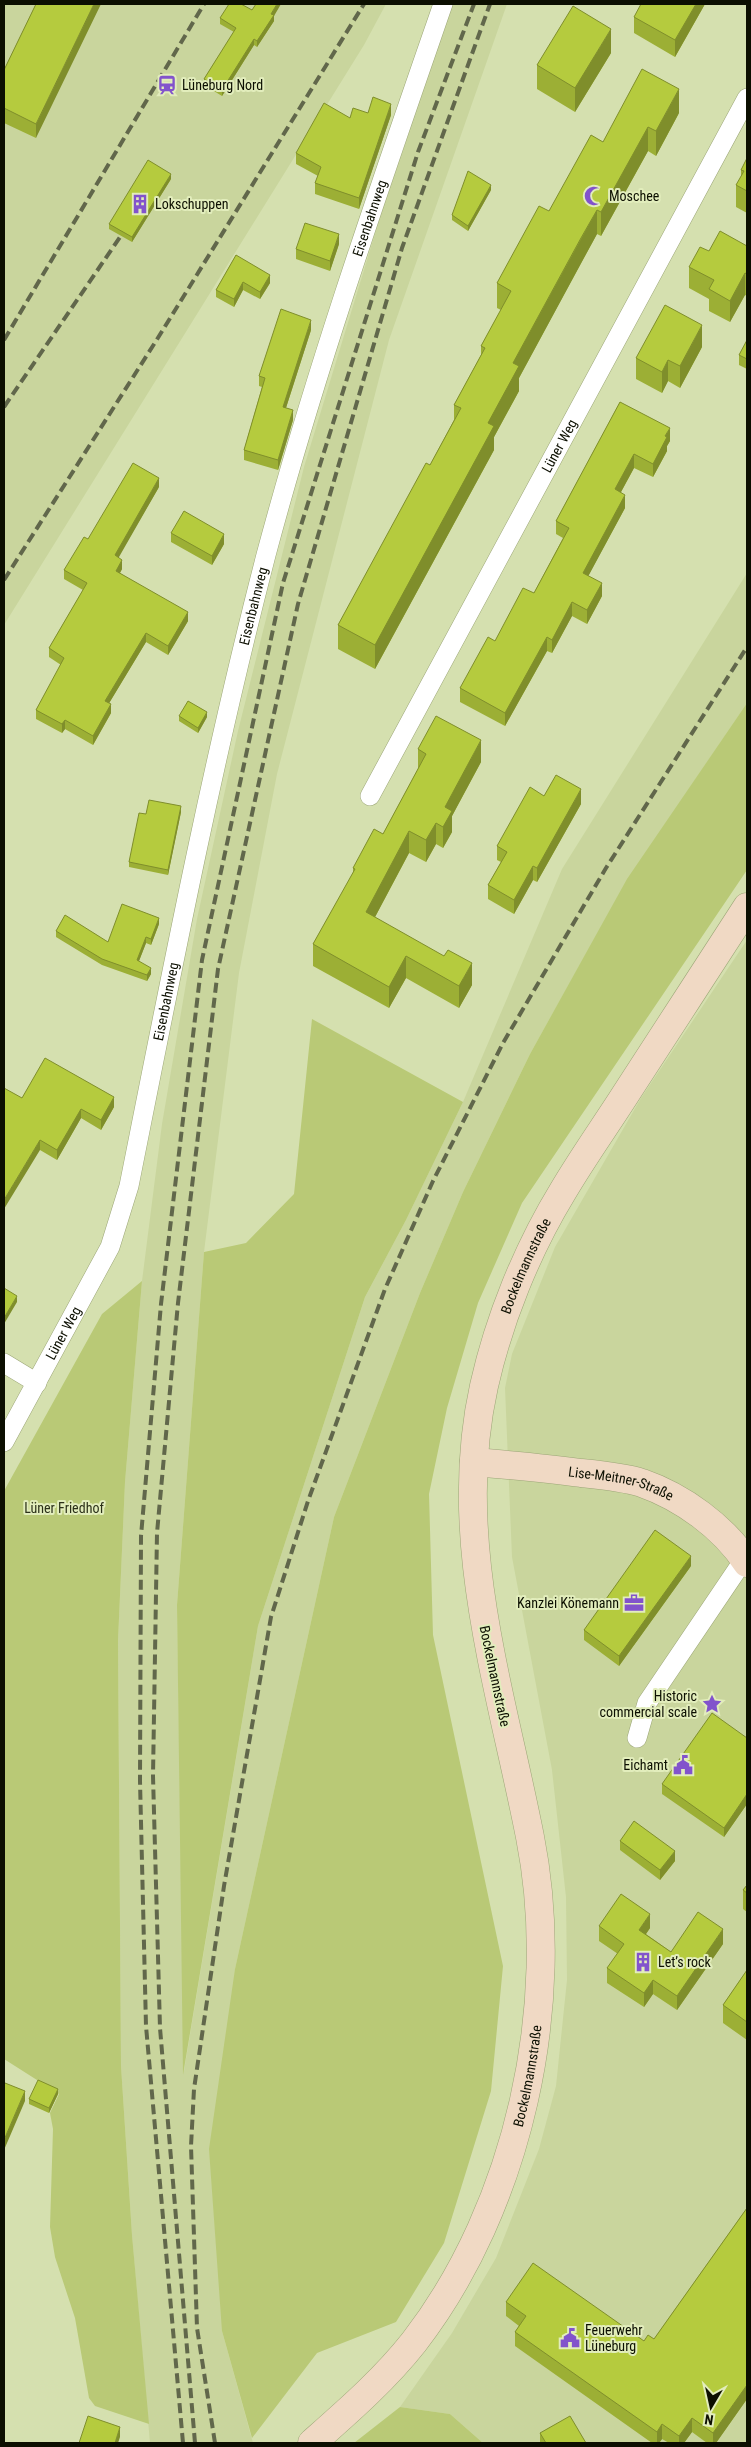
<svg xmlns="http://www.w3.org/2000/svg" width="751" height="2447" font-family="'Roboto Condensed',sans-serif">
<style>
.built{fill:#c9d59d}
.green{fill:#b9c976}
.lines{fill:none;stroke-linecap:round;stroke-linejoin:round}
.street-casing{stroke:#9ca677;stroke-width:20}
.secondary-casing{stroke:#9ca677;stroke-width:29}
.street{stroke:#fff;stroke-width:19}
.secondary{stroke:#f0d9c4;stroke-width:28}
.rail{stroke:#61674b;stroke-width:4;stroke-dasharray:10 5;stroke-linecap:butt}
.wall{fill:#9caf35}
.shaded-wall{fill:#7f8e2b}
.building{fill:#b5cb3e;stroke:#7f8e2b}
.labels{text-anchor:middle;dominant-baseline:central;stroke-width:4;stroke-linejoin:round;paint-order:stroke}
.poi-label{font-size:14px;fill:#0c0f01;stroke:#e2edbc;text-anchor:start}
.street-label{font-size:14px;fill:#0c0f01;stroke:#e2edbc}
.park-label{font-size:14px;fill:#2b3019;stroke:#e2edbc}
</style>
<rect width="100%" height="100%" fill="#d5e0af"/>
<path class="built" d="M4,4H386L364,45L4,625Z
M453,4H507L389,340L277,774L239,973L204,1252L177,1605L184,2071L258,1626L365,1297L406,1220L463,1102L562,869L747,573V703L628,879L530,1054L463,1192L420,1293L334,1517L235,1969L222,2331L253,2443H150L132,2235L121,2066L118,1641L125,1482L142,1281L162,1124L197,919L238,731L304,467L381,214Z
M747,940V2443H483L450,2414L400,2407L452,2333L496,2258L539,2149L556,2086L567,1980L566,1897L552,1770L512,1557L505,1388L512,1354L555,1247L641,1098Z"/>
<path class="green" d="M747,703V870L522,1203L478,1303L447,1408L429,1494L433,1635L503,1966L491,2091L444,2243L396,2322L317,2353L252,2438L222,2331L209,2149L235,1969L334,1517L420,1293L463,1192L530,1054L627,879Z
M312,1019L463,1102L406,1220L365,1297L258,1626L183,2075L177,1605L204,1252L246,1243L294,1194Z
M142,1281L125,1482L118,1641L121,2066L132,2235L149,2424L95,2406L89,2398L75,2318L55,2257L50,2227L53,2129L50,2113L59,2094L4,2059V1491L102,1314Z
M400,2407L450,2414L483,2443H354Z"/>
<g class="lines">
<defs>
<g id="street">
<path id="s1" d="M370,796L747,98"/>
<path d="M4,1363L37,1383"/>
<path id="s2" d="M4,1442L110,1247L129,1186C171,975 212,763 266,555C316,368 380,186 443,4"/>
<path d="M637,1738L647,1703L747,1555"/>
</g>
<g id="secondary">
<path id="s3" d="M474,1462C510,1465 545,1468 581,1473C601,1475 623,1477 642,1483C682,1497 724,1527 747,1563"/>
<path id="s4" d="M312,2443C347,2412 384,2380 414,2342C519,2206 563,2004 530,1837C501,1689 450,1538 484,1386C499,1319 527,1250 563,1191C583,1157 606,1125 627,1092C667,1030 707,969 747,907"/>
</g>
</defs>
<use href="#street" class="street-casing"/>
<use href="#secondary" class="secondary-casing"/>
<use href="#street" class="street"/>
<use href="#secondary" class="secondary"/>
<path class="rail" d="M4,340L204,4
M4,407L129,224
M4,580L156,341L364,4
M183,2443L146,2026L140,1781L141,1536L161,1304L202,960L283,583L418,152L474,4
M195,2443L160,2028L153,1776L157,1533L178,1303L218,969L298,604L402,248L490,4
M215,2443L197,2328L191,2146L194,2089L224,1886L271,1617L308,1501L385,1289L433,1181L503,1043L606,868L747,647"/>
</g>
<path class="wall" d="M36,4V138L4,123V70Z
M705,4L675,57L634,33V17Z
M252,10L274,16V21L257,47L254,45L222,96L204,85V79L234,32L220,24V18Z
M611,53L575,112L537,89V65Z
M368,113L391,115L359,209L315,194V183L318,176L296,164V153L350,118Z
M679,113L656,156L648,151L601,236L597,234L581,263L519,378V391L494,437V450L375,669L338,649V625L430,465L454,420V405L481,355V346L501,310L497,308V283L549,211L603,142Z
M747,158V213L736,207V185L741,178V170Z
M171,179L132,242L109,229V224Z
M491,190L468,231L452,220V215Z
M339,244L330,271L296,259V249Z
M747,246V296L745,295L730,322L709,311V299L689,288V267L709,251Z
M236,255L270,283L260,299L243,290L234,307L216,297V290Z
M311,330L286,408L293,420L278,470L244,460V450L262,387L259,386V376Z
M747,340V369L739,365V355Z
M702,347L680,388L668,381L662,393L636,379V358Z
M620,402L670,441L667,446V451L653,477L634,468L621,492L625,508L588,576L602,596L587,624L572,616L552,653L547,651L505,726L460,702V688L495,641L534,593L563,538L556,534V521Z
M159,487L118,557L122,569L120,573L188,621L168,655L146,642L109,703L111,713L93,745L65,729L62,733L36,719V710L61,665L49,657V648L83,590L64,579V570L88,539Z
M171,533L224,544L212,565L171,542Z
M179,716L207,717L198,733L179,721Z
M418,749L481,762L452,816V832L443,848L436,844L426,862L409,853L375,917L472,985L459,1008L406,978L389,1008L313,966V944L353,874V868L383,834L418,769Z
M544,796L581,804L537,882L533,880L514,914L488,899V885L501,862L497,860V846Z
M181,812L168,875L129,867V862L146,814Z
M159,924L151,945L146,943L139,961L151,974L147,981L102,965L56,937V931L108,942Z
M22,1098L114,1107L101,1130L81,1118L57,1160L40,1150Z
M691,1566L619,1666L584,1640V1630Z
M747,1738V1804L724,1837L662,1794V1784Z
M620,1841L675,1861L660,1880L620,1850Z
M747,1885V1912L743,1909V1890Z
M599,1926L650,1928L646,1934L671,1952L723,1944L677,2010L653,1994L644,2007L607,1983V1968L618,1954L599,1941Z
M747,1970V2040L723,2023V2005Z
M58,2094L49,2113L29,2104V2099Z
M747,2208V2399L716,2443H707L692,2432L684,2443H669L662,2439L659,2443H652L515,2346V2332L519,2326L506,2316V2302L644,2341L654,2339Z
M540,2433L586,2443H540Z"/>
<path class="shaded-wall" d="M94,4H101L36,138V124Z
M277,4H281L274,16V21L257,47V41L271,14Z
M696,4H705L675,57V40Z
M611,29V53L575,112V88Z
M254,39V45L222,96V90Z
M679,89V113L656,156V131Z
M391,104V115L359,209V198Z
M648,127V151L601,236V212Z
M171,174V179L132,242V237Z
M491,185V190L468,231V226Z
M597,210V234L519,378V391L494,437V450L375,669V645L513,363Z
M339,234V244L330,271V261Z
M745,273V295L730,322V301Z
M270,275V283L260,299V292Z
M243,282V290L234,307V299Z
M311,320V330L283,417V407Z
M702,325V347L680,388V366Z
M668,360V381L662,393V372Z
M293,410V420L278,470V460Z
M670,428V441L667,446V451L653,477V464L665,436Z
M634,454V468L615,503V489Z
M159,478V487L115,564V555Z
M625,495V508L583,586V573Z
M224,534V544L212,565V556Z
M122,560V569L116,580V571Z
M602,583V596L587,624V610Z
M572,602V616L552,653V640Z
M188,612V621L168,655V646Z
M146,633V642L105,710V701Z
M547,637V651L505,726V713Z
M111,704V713L93,745V736Z
M207,712V717L198,733V728Z
M65,720V729L62,733V724Z
M481,740V762L452,816V832L443,848V827L445,807Z
M581,789V804L537,882V868Z
M181,806V812L168,875V870Z
M436,823V844L426,862V840Z
M409,831V853L366,934V912Z
M533,866V880L514,914V900Z
M159,918V924L151,945V939Z
M146,937V943L137,966V960Z
M406,956V978L389,1008V987Z
M472,963V985L459,1008V986Z
M151,968V974L147,981V975Z
M114,1097V1107L101,1130V1120Z
M81,1109V1118L57,1160V1150Z
M40,1140V1150L4,1209V1200Z
M17,1296V1302L4,1324V1318Z
M691,1556V1566L619,1666V1656Z
M747,1794V1804L724,1837V1828Z
M675,1851V1861L660,1880V1870Z
M650,1914V1928L639,1944V1930Z
M723,1929V1944L677,2010V1996Z
M653,1980V1994L644,2007V1993Z
M58,2089V2094L49,2113V2108Z
M25,2091V2101L4,2150V2140Z
M747,2385V2399L716,2443H713V2433Z
M692,2418V2432L684,2443H679V2436Z
M662,2424V2439L659,2443H657V2432Z
M120,2427V2437L118,2443H115Z"/>
<path class="building" d="M36,4H94L36,124L4,108V70Z
M229,4H241L252,10L256,4H277L271,14L274,15L257,41L254,39L222,90L204,79L236,28L220,18Z
M641,4H696L675,40L634,17Z
M573,6L611,29L575,88L537,65Z
M642,69L679,89L656,131L648,127L601,212L597,210L581,238L513,363L519,366L488,423L494,426L375,645L338,625L426,463L430,465L461,408L454,405L485,348L481,346L511,291L497,283L539,206L549,211L591,135L603,142Z
M373,97L391,104L359,198L315,183L321,167L296,153L324,103L350,118L353,108L368,113Z
M747,158V191L736,185L744,171L741,170Z
M148,160L171,174L132,237L109,224Z
M468,171L491,185L468,226L452,215Z
M305,223L339,234L330,261L296,249Z
M720,231L747,246V274L745,273L730,301L709,289L714,280L689,267L700,247L709,251Z
M236,255L270,275L260,292L243,282L234,299L216,290Z
M665,305L702,325L680,366L668,360L662,372L636,358Z
M281,309L311,320L283,407L293,410L278,460L244,450L265,378L259,376Z
M747,340V359L739,355Z
M620,402L670,428L665,436L667,437L653,464L634,454L615,489L625,495L583,573L602,583L587,610L572,602L552,640L547,637L505,713L460,688L488,637L495,641L523,588L534,593L569,528L556,521Z
M133,463L159,478L115,555L122,560L116,571L188,612L168,646L146,633L105,701L111,704L93,736L65,720L62,724L36,710L64,658L49,648L87,583L64,570L84,537L88,539Z
M184,511L224,534L212,556L171,533Z
M188,701L207,712L198,728L179,716Z
M436,716L481,740L445,807L452,811L443,827L436,823L426,840L409,831L366,912L444,956L448,950L472,963L459,986L406,956L389,987L313,944L355,869L353,868L374,829L383,834L426,754L418,749Z
M556,775L581,789L537,868L533,866L514,900L488,885L507,852L497,846L530,787L544,796Z
M149,800L181,806L168,870L129,862L139,813L146,814Z
M122,904L159,918L151,939L146,937L137,960L151,968L147,975L102,959L56,931L65,915L108,942Z
M45,1058L114,1097L101,1120L81,1109L57,1150L40,1140L4,1200V1088L22,1098Z
M4,1288L17,1296L4,1318Z
M655,1530L691,1556L619,1656L584,1630Z
M712,1713L747,1738V1794L724,1828L662,1784Z
M634,1821L675,1851L660,1870L620,1841Z
M747,1885V1893L743,1890Z
M621,1894L650,1914L639,1930L671,1952L698,1912L723,1929L677,1996L653,1980L644,1993L607,1968L624,1944L599,1926Z
M747,1970V2022L723,2005Z
M38,2080L58,2089L49,2108L29,2099Z
M5,2083L25,2091L4,2140V2086Z
M747,2208V2385L713,2433L692,2418L679,2436L662,2424L657,2432L515,2332L526,2316L506,2302L533,2263L644,2341L648,2335L654,2339Z
M88,2416L120,2427L115,2443H79Z
M570,2416L586,2443H546L540,2433Z"/>
<defs>
<symbol id="station-bare" viewBox="-9 -9 18 18"><path d="M-3-6H3Q5-6 5-4V2Q5 4 3 4L4.5 6H3L1.5 4h-3L-3 6H-4.5L-3 4Q-5 4-5 2V-4Q-5-6-3-6ZM-3.5-4v3h7v-3ZM-3.5 1v1.5H-2V1ZM2 1v1.5H3.5V1Z" fill="#8253cc" stroke="#e2edbc" stroke-width="2.5" paint-order="stroke"/></symbol>
<symbol id="mosque-bare" viewBox="-9 -9 18 18"><path d="M3.5-4.9A6 6 0 1 0 3.5 4.9A5 5 0 1 1 3.5-4.9Z" fill="#8253cc" stroke="#e2edbc" stroke-width="2.5" paint-order="stroke"/></symbol>
<symbol id="building-bare" viewBox="-9 -9 18 18"><path d="M-4-6H4V6H1V3H-1V6H-4ZM-2.5-4.3h1.7v1.8h-1.7ZM.8-4.3h1.7v1.8H.8ZM-2.5-1h1.7V.8h-1.7ZM.8-1h1.7V.8H.8Z" fill="#8253cc" stroke="#e2edbc" stroke-width="2.5" paint-order="stroke"/></symbol>
<symbol id="office-bare" viewBox="-9 -9 18 18"><path d="M-6-3h4V-5.5h4V-3h4V5H-6ZM-1-4.5V-3h2v-1.5ZM-6 0V1H6V0Z" fill="#8253cc" stroke="#e2edbc" stroke-width="2.5" paint-order="stroke"/></symbol>
<symbol id="sight-bare" viewBox="-9 -9 18 18"><path d="M0-6L1.8-2.2L6-1.7L2.9 1.2L3.7 5.4L0 3.3L-3.7 5.4L-2.9 1.2L-6-1.7L-1.8-2.2Z" fill="#8253cc" stroke="#e2edbc" stroke-width="2.5" paint-order="stroke"/></symbol>
<symbol id="civic-bare" viewBox="-9 -9 18 18"><path d="M-.6-6.5H3V-4.5H.6V-3L4-1V1h2V6H-6V1h2V-1L-.6-3ZM-1.2 2.5V6h2.4V2.5Z" fill="#8253cc" stroke="#e2edbc" stroke-width="2.5" paint-order="stroke"/></symbol>
</defs>
<g fill-rule="evenodd">
<use href="#station-bare" x="153" y="71" width="28" height="28"/>
<use href="#mosque-bare" x="580" y="182" width="28" height="28"/>
<use href="#building-bare" x="126" y="190" width="28" height="28"/>
<use href="#office-bare" x="620" y="1589" width="28" height="28"/>
<use href="#sight-bare" x="698" y="1690" width="28" height="28"/>
<use href="#civic-bare" x="669" y="1751" width="28" height="28"/>
<use href="#building-bare" x="629" y="1948" width="28" height="28"/>
<use href="#civic-bare" x="556" y="2324" width="28" height="28"/>
</g>
<g class="labels">
<g class="poi-label">
<text x="182" y="85">Lüneburg Nord</text>
<text x="609" y="196">Moschee</text>
<text x="155" y="204">Lokschuppen</text>
<text x="619" y="1603" text-anchor="end">Kanzlei Könemann</text>
<text x="697" y="1696" text-anchor="end">Historic<tspan x="697" dy="16">commercial scale</tspan></text>
<text x="668" y="1765" text-anchor="end">Eichamt</text>
<text x="658" y="1962">Let’s rock</text>
<text x="585" y="2330">Feuerwehr<tspan x="585" dy="16">Lüneburg</tspan></text>
</g>
<g class="street-label">
<text stroke="none"><textPath href="#s2" startOffset="1284">Eisenbahnweg</textPath></text>
<text stroke="none"><textPath href="#s1" startOffset="398">Lüner Weg</textPath></text>
<text stroke="none"><textPath href="#s2" startOffset="879">Eisenbahnweg</textPath></text>
<text stroke="none"><textPath href="#s2" startOffset="474">Eisenbahnweg</textPath></text>
<text stroke="none"><textPath href="#s4" startOffset="1261">Bockelmannstraße</textPath></text>
<text stroke="none"><textPath href="#s2" startOffset="124">Lüner Weg</textPath></text>
<text stroke="none"><textPath href="#s3" startOffset="149">Lise-Meitner-Straße</textPath></text>
<text transform="translate(495 1676) rotate(78)">Bockelmannstraße</text>
<text stroke="none"><textPath href="#s4" startOffset="436">Bockelmannstraße</textPath></text>
</g>
<g class="park-label">
<text x="64" y="1508">Lüner Friedhof</text>
</g>
</g>
<rect width="751" height="2447" fill="none" stroke="#0c0f01" stroke-width="10"/>
<g transform="translate(711 2407) rotate(189)" stroke="#e2edbc" stroke-width="4" paint-order="stroke">
<path d="M0-4L9 19L0 12L-9 19Z" fill="#0c0f01"/>
<text y="-8" font-size="14" font-weight="bold" text-anchor="middle" fill="#0c0f01">N</text>
</g>
</svg>
